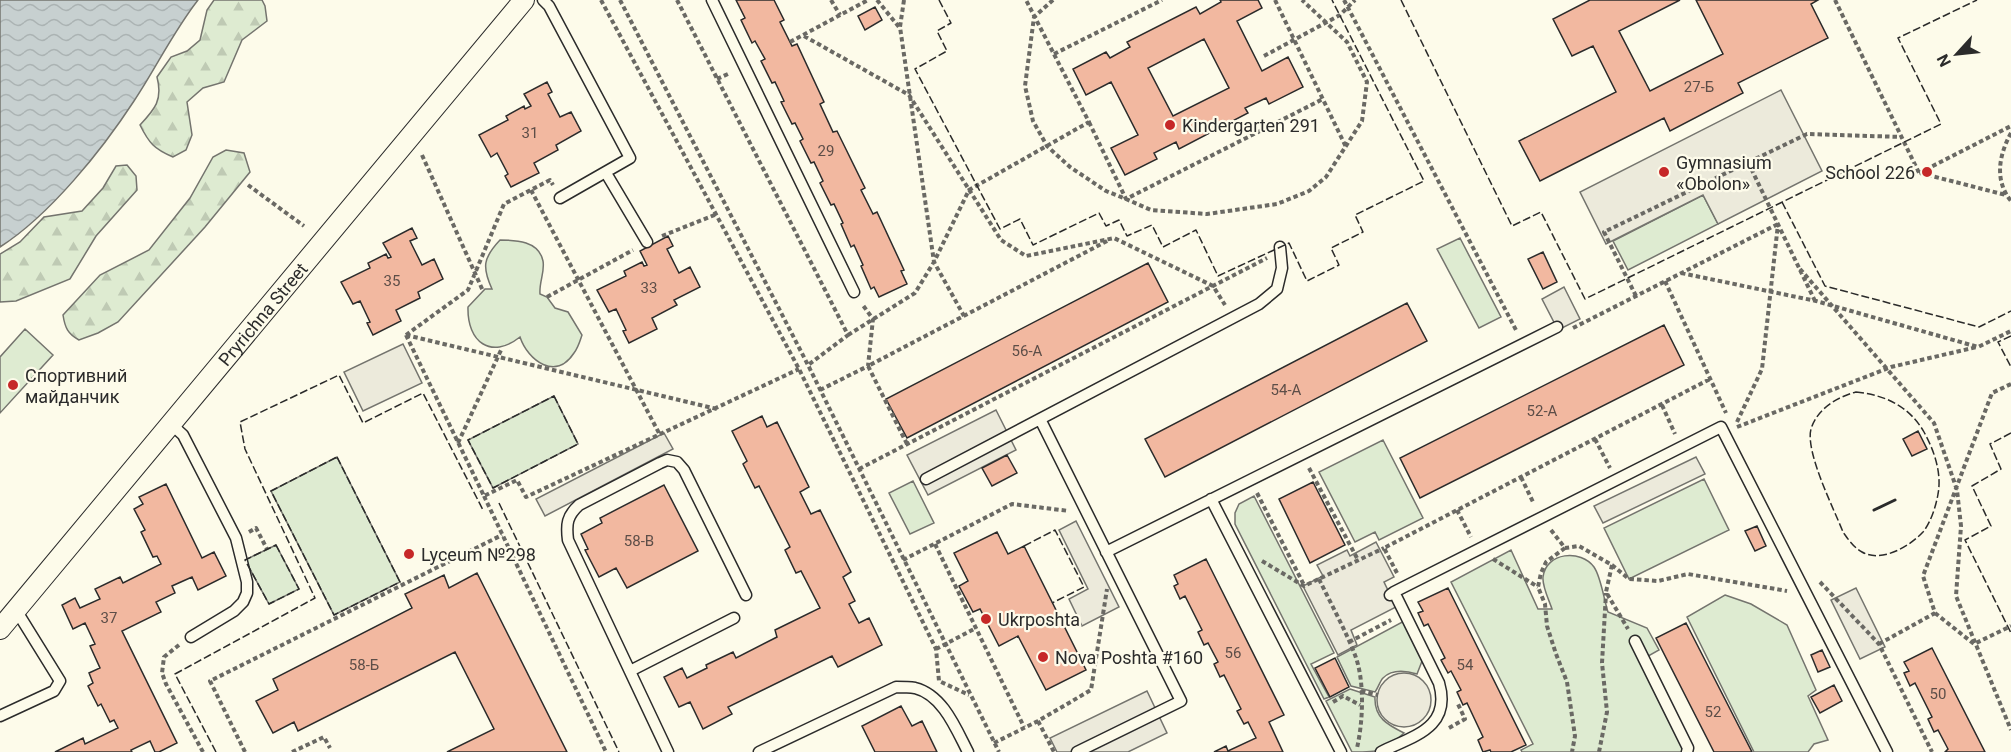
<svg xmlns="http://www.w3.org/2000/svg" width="2011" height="752" font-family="Roboto,sans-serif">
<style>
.green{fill:#deebd1;stroke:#74746e;stroke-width:1.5}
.forest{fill:url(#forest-firs);stroke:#74746e;stroke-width:1.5}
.parking{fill:#eceadb;stroke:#74746e;stroke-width:1.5}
.water{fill:url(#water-waves);stroke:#74746e;stroke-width:1.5}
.building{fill:#f2b8a0;stroke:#2b2b2b;stroke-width:1.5;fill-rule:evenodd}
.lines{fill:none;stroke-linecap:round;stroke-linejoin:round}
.service-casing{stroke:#2b2b2b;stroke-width:13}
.minor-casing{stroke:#2b2b2b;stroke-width:22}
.path{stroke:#6a6964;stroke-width:4;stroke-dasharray:4.5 3;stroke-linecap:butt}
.service{stroke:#fdfbea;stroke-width:10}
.minor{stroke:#fdfbea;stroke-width:20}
.fence{stroke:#2b2b2b;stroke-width:1.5;stroke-dasharray:8 3;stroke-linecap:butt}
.wall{stroke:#2b2b2b;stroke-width:3}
.poi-dot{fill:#c62828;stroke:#fdfbea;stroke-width:2}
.labels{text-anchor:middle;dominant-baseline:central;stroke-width:4.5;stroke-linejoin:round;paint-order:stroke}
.number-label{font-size:15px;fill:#5d4e48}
.poi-label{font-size:18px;fill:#2b2b2b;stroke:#fdfbea;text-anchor:start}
.street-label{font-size:18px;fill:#2b2b2b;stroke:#fdfbea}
</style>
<defs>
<pattern id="forest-firs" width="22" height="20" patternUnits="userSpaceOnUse" patternTransform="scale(1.5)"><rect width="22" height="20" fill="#deebd1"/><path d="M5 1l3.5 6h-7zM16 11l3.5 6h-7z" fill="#bfcab4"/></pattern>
<pattern id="water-waves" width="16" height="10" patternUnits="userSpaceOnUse" patternTransform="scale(1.5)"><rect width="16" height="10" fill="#c7d0d0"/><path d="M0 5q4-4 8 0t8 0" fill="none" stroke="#abb3b3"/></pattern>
</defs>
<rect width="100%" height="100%" fill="#fdfbea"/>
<path class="green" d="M1703,195L1718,224L1628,270L1613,241Z
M1460,238L1501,317L1479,328L1437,249Z
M500,240C516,240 539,241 543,261C545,272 539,282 540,294L547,297L555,308L568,312L582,335C580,341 578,348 574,353C556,381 528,361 520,337C491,360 467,342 468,307L485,289H492C482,267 483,258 500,240Z
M25,329L53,355L0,413V357Z
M554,396L578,444L493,488L468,440Z
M1383,440L1423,518L1379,540L1375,532L1355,542L1319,472Z
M337,457L400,582L334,615L271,491Z
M1704,479L1729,530L1629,579L1604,528Z
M913,481L934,523L910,534L889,493Z
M1254,496L1334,653L1311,664L1329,697L1324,699L1235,524V513L1239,504Z
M276,545L299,589L269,604L245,560Z
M1511,550L1538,609H1552C1549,600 1542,586 1543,577C1546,552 1581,549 1594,567C1601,577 1604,600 1608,612L1647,628L1659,650L1641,660L1686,752H1522L1521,750L1533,744L1451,582Z
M1725,595L1751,604L1787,625L1816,690L1808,696L1828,740L1814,744L1808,752H1754L1687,617Z
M1406,620L1424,656L1417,674C1407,671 1392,669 1383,678C1380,681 1378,688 1375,692L1351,686L1337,657Z
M1350,689L1375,697C1374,718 1388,725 1404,733C1382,752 1383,752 1352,752L1326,701Z"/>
<path class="forest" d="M214,0H262L265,6L267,21L242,40L224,82L203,88L187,102L192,135L186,150L173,157C154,149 149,143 140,125C155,109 163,100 157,77L171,57L187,51L200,40L207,10Z
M226,150L244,153L250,172L205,227L118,322L98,333L79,340C68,334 65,328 63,315L100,275L149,250L190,198L213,157Z
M127,165L136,176L137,190L96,236L70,279L16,301L0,302V254L20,242L44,217L82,211L103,188L116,166Z"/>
<path class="parking" d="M1781,90L1822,171L1718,224L1703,195L1606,244L1580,192Z
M1564,287L1580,319L1558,330L1542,299Z
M403,344L422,383L363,411L344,372Z
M996,410L1016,450L928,495L907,455Z
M664,433L673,449L545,516L536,499Z
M1696,457L1705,474L1603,523L1594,506Z
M1076,521L1119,607L1082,626L1069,599L1088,589L1059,530Z
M1376,542L1394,577L1384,582L1396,607L1351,630L1357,645L1338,655L1303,586L1323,576L1317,565L1347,550L1350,556Z
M1856,588L1885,647L1860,659L1831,600Z
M1377 700a27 27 0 1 1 54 0a27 27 0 1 1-54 0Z
M1147,691L1167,733L1128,752H1057L1050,738Z"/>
<path class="water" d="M0,0H198C173,32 156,68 134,101C102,150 50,215 0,247Z"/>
<path class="building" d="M736,0H774L784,20L780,22L792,46L797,44L824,102L820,104L833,132L837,131L865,188L861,190L873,214L877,212L904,270L901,271L907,284L879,297L874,287L871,289L861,266L863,265L854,245L851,247L841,224L843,223L834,204L831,205L820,183L823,181L814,162L811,163L800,141L803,139L795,123L792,124L781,102L784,101L775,82L772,83L761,61L765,59L755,41L752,43L741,20L745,18Z
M1220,0H1258L1262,8L1237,21L1262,71L1288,57L1303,87L1269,104L1266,98L1245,108L1248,113L1179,149L1176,142L1154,153L1157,159L1125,175L1111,148L1138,135L1111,82L1086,95L1073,69L1106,52L1110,58L1130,47L1127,42L1196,7L1200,14L1221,2ZM1204,39L1229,88L1173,116L1148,68Z
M1590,0H1680L1619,31L1650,91L1723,54L1696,0H1818L1811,4L1828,38L1738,83L1743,93L1670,131L1664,118L1540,181L1519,141L1616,92L1593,46L1572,56L1553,19Z
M875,7L882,20L865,30L858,16Z
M547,82L552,92L548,94L560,117L571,112L581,131L556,145L558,150L534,163L539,173L511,187L505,176L508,174L497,153L491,157L479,135L508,120L506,116L524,106L525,109L531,106L524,94Z
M412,228L417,238L410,241L422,265L434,259L443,279L418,292L420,298L396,310L401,321L373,335L367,323L370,322L360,301L353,304L341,282L370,268L368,263L386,254L388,258L391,257L383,243Z
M668,236L673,246L667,249L679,273L690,267L700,287L674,300L677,305L652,318L657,329L629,343L623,331L626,330L616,309L609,312L597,290L626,276L624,271L642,262L644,266L647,265L640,251Z
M1543,252L1557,282L1543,289L1528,259Z
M1148,263L1168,302L907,438L886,399Z
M1407,303L1427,341L1165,477L1145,439Z
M1664,325L1684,365L1420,498L1400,458Z
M762,416L767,427L777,422L809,487L800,492L811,514L820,510L851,572L843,577L855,601L849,604L859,623L869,618L882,645L838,667L832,656L728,707L732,714L703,729L690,702L679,707L664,677L682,668L687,678L707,668L706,665L733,652L736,658L777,637L775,630L820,608L801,571L796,573L785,550L790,547L759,486L755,488L743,464L747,461L732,431Z
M1918,431L1927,449L1912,456L1903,439Z
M1007,455L1017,473L992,486L982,468Z
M1313,482L1345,545L1310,563L1279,499Z
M166,484L202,558L214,552L226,576L198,590L192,577L172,586L175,593L156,602L161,612L122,631L177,743L159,752H155L150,741L131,750L132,752H55L83,738L85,744L118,728L114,720L110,722L101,704L98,706L88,686L93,683L89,673L100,668L90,646L95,644L85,623L73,629L62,605L75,598L80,608L100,599L95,589L120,577L123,583L161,564L157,556L153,557L141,532L145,530L134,509L143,504L139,497Z
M664,485L698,551L627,588L616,568L599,577L585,550L588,549L581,534L602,523L600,518Z
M1757,526L1766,546L1755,551L1745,531Z
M997,532L1008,554L1024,546L1086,670L1046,690L1018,636L999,646L980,609L973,612L959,586L968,581L954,553Z
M1206,559L1284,715L1269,722L1283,752H1214L1226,746L1228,751L1256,738L1248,722L1244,724L1237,711L1241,709L1224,675L1220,677L1214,664L1218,662L1208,643L1204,645L1198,632L1202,630L1185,596L1180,599L1174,586L1178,584L1174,575Z
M477,573L567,752H447L494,729L455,652L298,731L294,722L273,733L256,701L278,690L273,679L412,608L405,594L444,575L449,588Z
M1448,588L1526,745L1511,752H1491L1490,750L1483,752L1478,740L1483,737L1467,703L1463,705L1457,692L1461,690L1451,671L1448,673L1441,660L1445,658L1428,624L1424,626L1418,613L1423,611L1418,602Z
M1686,623L1752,752H1714L1656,638Z
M1932,648L1985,752H1945L1948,749L1938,730L1934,732L1928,719L1932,717L1915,683L1910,686L1904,673L1909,671L1904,662Z
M1822,650L1830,667L1818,672L1811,655Z
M1335,658L1349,687L1330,697L1315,668Z
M1834,685L1842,701L1820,713L1811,697Z
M901,706L912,726L922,721L937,752H875L862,726Z"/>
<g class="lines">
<defs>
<path id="service" d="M543,0L549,6L630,158L560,198
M712,0L854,292
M606,173L647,242
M1040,419L1181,701L1077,752
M171,424L183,435L236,538L247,582V593L243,602L234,611L191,637
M926,479L1259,304L1277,289L1282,268L1280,247
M1211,499L1341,752
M1106,552L1557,327
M1390,595L1394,592L1721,427L1887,752
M1635,641L1688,748L1687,752
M630,671L734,618
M0,716L54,691L60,681L16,610
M668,752L568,540C566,524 567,516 579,505L660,463L667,460L677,462L684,470L746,595
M759,752L896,687C902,687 909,687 915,688C943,695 956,729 968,752
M1381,752C1413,736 1452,728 1439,683L1394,592"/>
<g id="minor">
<path id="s1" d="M0,629L524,0"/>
</g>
</defs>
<use href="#service" class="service-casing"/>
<use href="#minor" class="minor-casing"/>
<path class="path" d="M601,0L799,369L936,649L939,681L969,695
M620,0L808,365L999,752
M677,0L848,335L808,365
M831,0L840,15
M877,0L899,27
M904,0L900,27L934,262L964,316
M1053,0L1034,17L1025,86L1033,121L1047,146L1070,167L1106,191L1126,199L1151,210L1207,214L1277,204L1309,191L1326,177L1362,121L1367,82L1347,42L1302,0
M1275,0L1346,147
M1344,0L1517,332
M1835,0L1919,173
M804,36L909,95L1001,240L1026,256L1114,238L1213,286L1225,305
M790,42L868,0
M1054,54L1162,0
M1264,56L1340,15L1355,0
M717,79L730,73
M1089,122L1126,199L1323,99
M2011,133C1999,155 1994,180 2011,201
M422,155L483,291
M1748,162L1815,301
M1919,173L2011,126
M1920,173L2006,195
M248,185L304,226
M531,190L660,435
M662,236L717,214
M1800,269L1934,423L1957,490L1961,526L1956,596L2011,730
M1681,273L1816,301L1978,347L2011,331
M1665,281L1726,413
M1636,296L1604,232L1807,134L1902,137
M547,297L633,250
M1573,328L1778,224
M406,335L484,496L517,480L526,497L799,369
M406,335L717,409
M406,335L468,290L504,204L550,180L553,185
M848,335L915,293L934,262L969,190L1089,122L1026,0
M820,390L868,366L873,319L862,304
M1662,405L1675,434
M1737,422L1762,369L1778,224
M1737,427L1891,367L1977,347
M1595,439L1610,468
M458,443L502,348
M907,444L868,366L1109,240
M1309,468L1358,560
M859,469L1267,258
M1521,477L1534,504
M1257,493L1304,585
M484,496L606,752
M1457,510L1471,537
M1551,530L1565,548L1579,546L1612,565L1629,579L1658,581L1688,574L1787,591
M249,532L256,528L267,549
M935,544L1024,727
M1565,548L1546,562L1541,573L1538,587L1545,604L1547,626L1556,654L1567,682L1575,736L1572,752
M1493,559L1538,587
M903,560L1012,504L1069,511
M1262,561L1304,586L1384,548
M1612,565L1606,592L1628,629
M1397,573L1384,548L1710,379
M1319,579C1331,604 1345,629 1355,655C1365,681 1363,722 1357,748
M1820,582L1879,644L1932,752
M1935,613L1974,644L2011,626
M1349,642L1391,620
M1879,644L1935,613L1923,576L1992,393L2011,384
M179,645L164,657L162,673L166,684L203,752
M936,649L976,628
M1361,691L1378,695
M1333,702L1343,696L1360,705
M1038,721L1054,752
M1449,728L1465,719L1457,702
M994,743L1038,721L1091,690L1107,589
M245,752L210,681L502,535
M292,752L324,737L330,748
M1599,752L1607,712L1602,663L1606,593"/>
<use href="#service" class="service"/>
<use href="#minor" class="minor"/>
<path class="fence" d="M939,0L951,23L937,31L947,51L915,69L1000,229L1020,219L1033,245L1099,213L1106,226L1119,220L1127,236L1152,225L1163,247L1196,230L1218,276L1289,243L1307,281L1339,265L1331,248L1363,232L1355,215L1424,181L1332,0
M1401,0L1512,226L1541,212L1585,299L1941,124L1898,38L1977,0
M1782,202L1825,286L1979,327L2011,311
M2011,336L1998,342L2011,367
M1856,392C1885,395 1909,406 1924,432C1934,450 1942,473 1938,494C1936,506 1931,522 1923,532C1909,547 1881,563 1862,552C1853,547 1848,539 1843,532C1834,509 1805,452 1811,429C1817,409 1837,397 1856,392Z
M554,396L578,444L493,488L468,440Z
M2011,433L1990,444L2001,469L1972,486L1991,526L1965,540L2011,633
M337,457L400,582L334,615L271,491Z
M499,503L619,752
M276,545L299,589L269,604L245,560Z
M1024,546L1055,530L1084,587L1052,603
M216,752L175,674L315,598L245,449L240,422L339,375L363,423L423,393L483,510"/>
<path class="wall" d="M1874,510L1895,500"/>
</g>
<g class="poi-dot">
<circle cx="1170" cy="125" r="6"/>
<circle cx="1664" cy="172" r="6"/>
<circle cx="1927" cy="172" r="6"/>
<circle cx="13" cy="385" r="6"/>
<circle cx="409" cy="554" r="6"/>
<circle cx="986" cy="619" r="6"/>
<circle cx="1043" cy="657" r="6"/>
</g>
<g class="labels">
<g class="number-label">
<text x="1699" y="87">27-Б</text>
<text x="530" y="133">31</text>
<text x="826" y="151">29</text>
<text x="392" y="281">35</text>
<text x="649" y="288">33</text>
<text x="1027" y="351">56-А</text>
<text x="1286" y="390">54-А</text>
<text x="1542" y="411">52-А</text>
<text x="639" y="541">58-В</text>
<text x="109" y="618">37</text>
<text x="1233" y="653">56</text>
<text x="364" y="665">58-Б</text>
<text x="1465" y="665">54</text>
<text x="1938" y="694">50</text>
<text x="1713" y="712">52</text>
</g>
<g class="poi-label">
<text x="1182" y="125">Kindergarten 291</text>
<text x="1676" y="162">Gymnasium<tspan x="1676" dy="21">«Obolon»</tspan></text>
<text x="1915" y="172" text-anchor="end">School 226</text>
<text x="25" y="375">Спортивний<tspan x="25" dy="21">майданчик</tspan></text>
<text x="421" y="554">Lyceum №298</text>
<text x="998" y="619">Ukrposhta</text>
<text x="1055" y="657">Nova Poshta #160</text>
</g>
<g class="street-label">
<text stroke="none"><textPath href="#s1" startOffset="410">Pryrichna Street</textPath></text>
</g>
</g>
<g transform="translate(1957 54) rotate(243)" stroke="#fdfbea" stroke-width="4.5" paint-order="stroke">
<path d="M0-4.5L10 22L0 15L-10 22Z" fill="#2b2b2b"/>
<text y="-9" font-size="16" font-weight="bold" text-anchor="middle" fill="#2b2b2b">N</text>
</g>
</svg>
